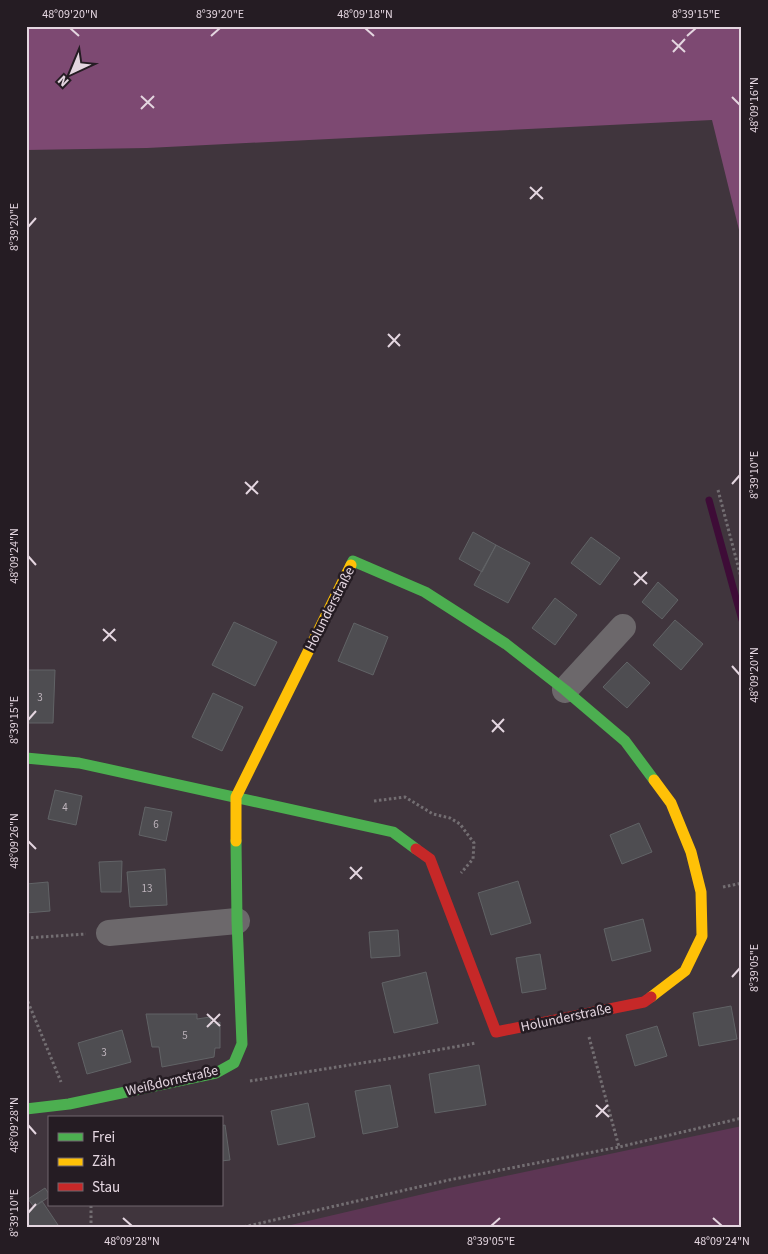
<svg xmlns="http://www.w3.org/2000/svg" width="768" height="1254" font-family="'Source Sans 3',sans-serif">
<style>
.green{fill:#5d3654}
.forest{fill:#7d4972}
.lines{fill:none;stroke-linecap:round;stroke-linejoin:round}
.stream{stroke:#3e0c37;stroke-width:7}
.building{fill:#4e4d51;stroke:#616366}
.path{stroke:#736e72;stroke-width:3;stroke-dasharray:2.5 2.5;stroke-linecap:butt}
.street{stroke:#6c686b;stroke-width:26}
.fast{stroke:#4caf50;stroke-width:11}
.slow{stroke:#ffc107;stroke-width:11}
.jam{stroke:#c62828;stroke-width:11}
.ticks{fill:none;stroke:#e4d6e0;stroke-width:2}
.labels{text-anchor:middle;dominant-baseline:central;stroke-width:5;stroke-linejoin:round;paint-order:stroke}
.number-label{font-size:11px;fill:#beb4bc}
.street-label{font-size:14px;fill:#e4d6e0;stroke:#251c23}
.neatline{fill:none;stroke:#e4d6e0;stroke-width:2}
.ticks-label{font-size:12px;text-anchor:middle;fill:#e4d6e0}
</style>
<rect width="100%" height="100%" fill="#40353d"/>
<path class="green" d="M742,1126V1228H278L449,1188Z"/>
<path class="forest" d="M26,26H742V242L712,120L147,148L26,150Z"/>
<g class="lines">
<path class="stream" d="M709,500L742,620"/>
</g>
<path class="building" d="M473,532L496,545L482,572L459,559Z
M591,537L620,558L600,585L571,563Z
M496,545L530,563L508,603L474,585Z
M658,582L678,600L662,619L642,602Z
M555,598L577,615L555,645L532,628Z
M675,620L703,644L681,670L653,645Z
M234,622L277,642L255,686L212,665Z
M354,623L388,637L373,675L338,661Z
M627,662L650,683L627,708L603,687Z
M26,670H55L53,723H26Z
M213,693L243,707L222,751L192,737Z
M55,790L82,796L76,825L48,819Z
M145,807L172,812L166,841L139,835Z
M639,823L652,852L622,864L610,835Z
M122,861L121,892H101L99,862Z
M165,869L167,905L130,907L127,872Z
M518,881L531,923L491,935L478,893Z
M48,882L50,911L26,913V884Z
M643,919L651,951L612,961L604,929Z
M398,930L400,956L371,958L369,932Z
M540,954L546,989L522,993L516,958Z
M426,972L438,1023L394,1033L382,983Z
M731,1006L737,1039L699,1046L693,1013Z
M146,1014H197V1019L210,1017L211,1024L220,1022V1048H215L214,1057L162,1067L159,1047H152Z
M657,1026L667,1056L635,1066L626,1035Z
M122,1030L131,1062L87,1074L78,1043Z
M479,1065L486,1105L435,1113L429,1074Z
M390,1085L398,1127L363,1134L355,1091Z
M308,1103L315,1137L278,1145L271,1111Z
M225,1125L230,1160L221,1161V1126Z
M45,1188L49,1194V1197L34,1207L28,1199Z
M42,1201L60,1228H26V1212Z"/>
<g class="lines">
<path class="path" d="M718,490L742,581
M374,801L405,797L433,814L450,818L460,824L474,843L473,859L461,873
M723,887L742,883
M26,938L86,934
M26,997L61,1082
M589,1037L619,1147
M250,1081L393,1058L476,1043
M91,1228V1205
M239,1228L449,1180L619,1147L742,1118"/>
<path class="street" d="M565,690L623,627
M109,933L237,921"/>
<path class="fast" d="M351,565L353,561L425,592L506,644L565,690L625,741L654,780
M26,758L79,763L393,832L416,849
M26,1109L69,1104L216,1073L234,1063L242,1044L237,921L236,841"/>
<path class="slow" d="M236,841V797L351,565
M651,997L685,971L702,936L701,892L691,852L671,803L654,780"/>
<path class="jam" d="M416,849L430,859L496,1032L644,1002L651,997"/>
</g>
<path class="ticks" d="M70,28L79,36M365,28L374,36M211,36L220,28M687,36L696,28M672,40L685,52M673,52L685,39M141,96L154,108M732,97L740,105M141,109L154,96M530,187L543,199M530,199L542,187M28,227L36,218M388,334L400,346M388,347L400,334M245,482L258,494M732,484L740,475M246,494L258,481M28,556L36,565M634,572L647,584M634,585L647,572M103,629L116,641M103,641L115,629M732,666L740,675M28,720L36,711M492,720L504,732M492,732L504,719M28,841L36,849M350,867L362,879M350,879L362,867M732,977L740,968M207,1014L220,1026M207,1027L220,1014M596,1105L609,1117M596,1117L608,1105M28,1125L36,1134M28,1213L36,1204M123,1218L132,1226M713,1218L722,1226M491,1226L500,1218"/>
<g class="labels">
<g class="number-label">
<text x="40" y="697">3</text>
<text x="65" y="807">4</text>
<text x="156" y="824">6</text>
<text x="147" y="888">13</text>
<text x="185" y="1035">5</text>
<text x="104" y="1052">3</text>
</g>
<g class="street-label">
<text transform="translate(330 609) rotate(-63)">Holunderstraße</text>
<text transform="translate(566 1018) rotate(-12)">Holunderstraße</text>
<text transform="translate(172 1081) rotate(-13)">Weißdornstraße</text>
</g>
</g>
<rect width="768" height="1254" fill="none" stroke="#251c23" stroke-width="55"/>
<rect x="48" y="1116" width="175" height="90" fill="#251c23" stroke="#71666f"/>
<rect x="58" y="1133" width="25" height="8" fill="#4caf50" stroke="#71666f"/>
<text x="92" y="1142" font-size="15" fill="#e4d6e0">Frei</text>
<rect x="58" y="1158" width="25" height="8" fill="#ffc107" stroke="#71666f"/>
<text x="92" y="1166" font-size="15" fill="#e4d6e0">Zäh</text>
<rect x="58" y="1183" width="25" height="8" fill="#c62828" stroke="#71666f"/>
<text x="92" y="1192" font-size="15" fill="#e4d6e0">Stau</text>
<g transform="translate(72 72) rotate(224)" stroke="#251c23" stroke-width="4" paint-order="stroke">
<path d="M0-4L9 19L0 12L-9 19Z" fill="#e4d6e0"/>
<text y="-8" font-size="14" font-weight="bold" text-anchor="middle" fill="#e4d6e0">N</text>
</g>
<rect x="28" y="28" width="712" height="1198" class="neatline"/>
<g class="ticks-label">
<text x="70" y="18">48°09'20"N</text>
<text x="220" y="18">8°39'20"E</text>
<text x="365" y="18">48°09'18"N</text>
<text x="696" y="18">8°39'15"E</text>
<text transform="translate(754 105) rotate(-90)" y="4">48°09'16"N</text>
<text transform="translate(14 227) rotate(-90)" y="4">8°39'20"E</text>
<text transform="translate(754 475) rotate(-90)" y="4">8°39'10"E</text>
<text transform="translate(14 556) rotate(-90)" y="4">48°09'24"N</text>
<text transform="translate(754 675) rotate(-90)" y="4">48°09'20"N</text>
<text transform="translate(14 720) rotate(-90)" y="4">8°39'15"E</text>
<text transform="translate(14 841) rotate(-90)" y="4">48°09'26"N</text>
<text transform="translate(754 968) rotate(-90)" y="4">8°39'05"E</text>
<text transform="translate(14 1125) rotate(-90)" y="4">48°09'28"N</text>
<text transform="translate(14 1213) rotate(-90)" y="4">8°39'10"E</text>
<text x="132" y="1245">48°09'28"N</text>
<text x="491" y="1245">8°39'05"E</text>
<text x="722" y="1245">48°09'24"N</text>
</g>
</svg>
